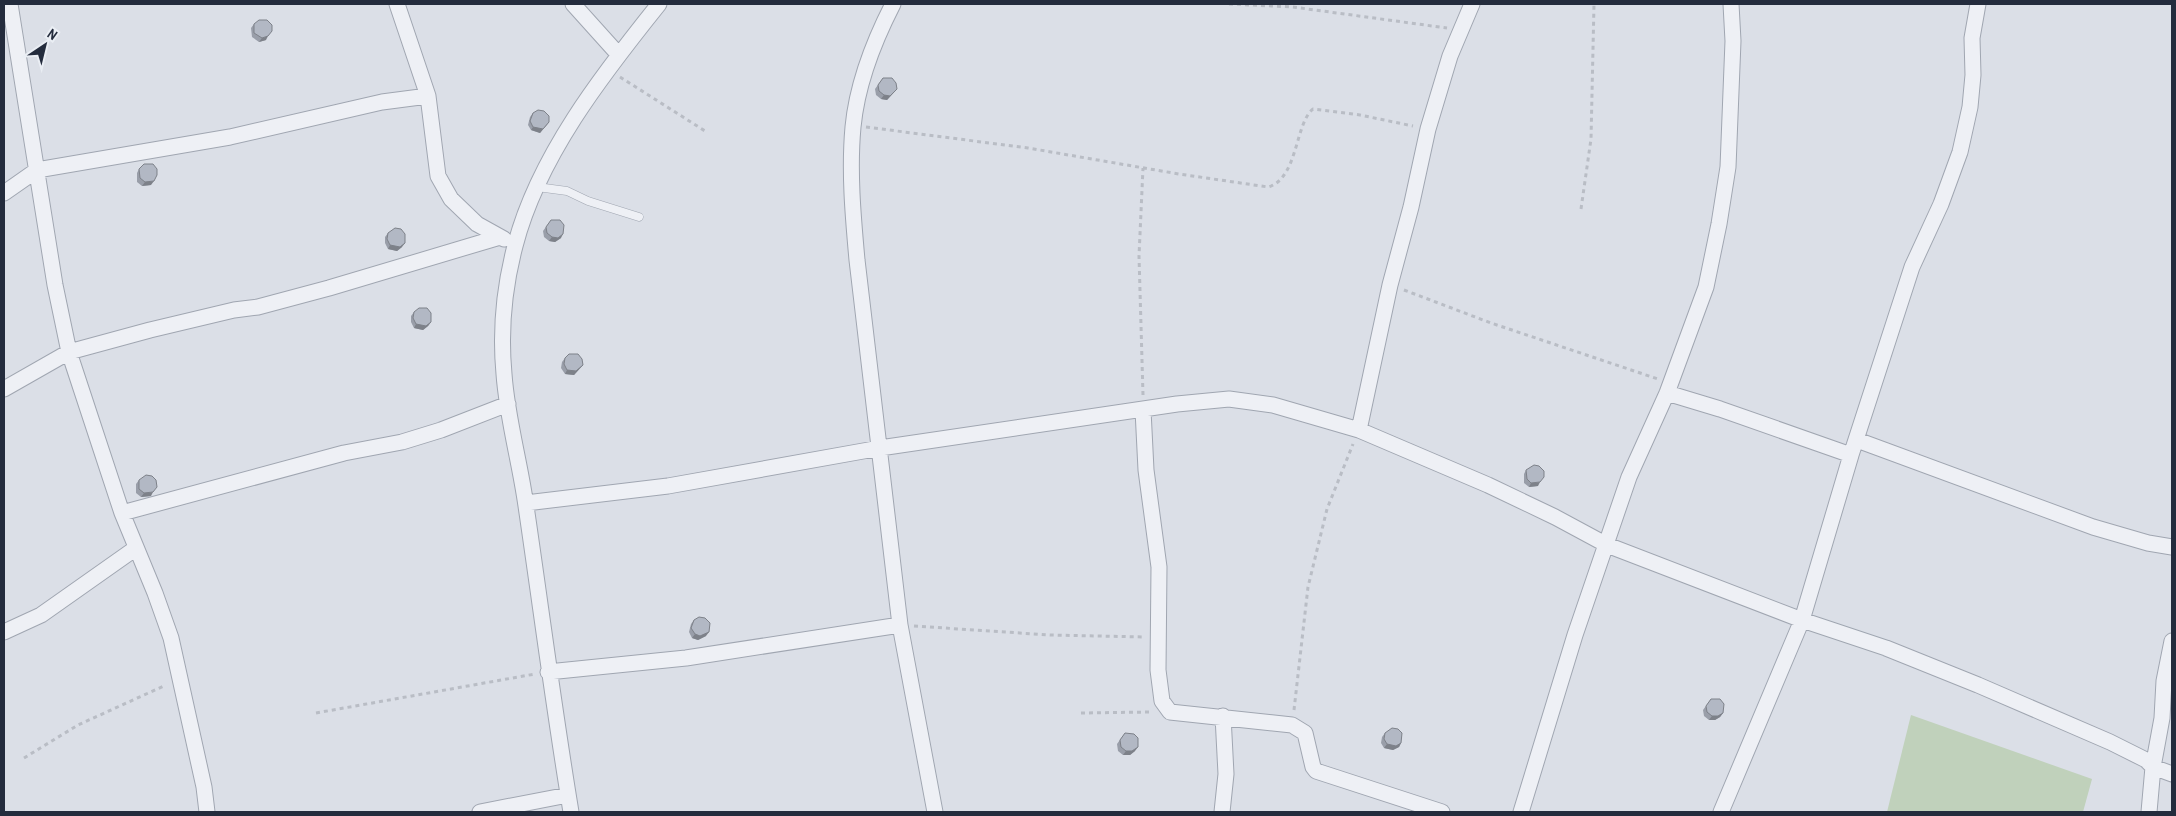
<svg xmlns="http://www.w3.org/2000/svg" width="2176" height="816" font-family="'Archivo Narrow',sans-serif">
<style>
.green{fill:#c0d1bb}
.lines{fill:none;stroke-linecap:round;stroke-linejoin:round}
.service-casing{stroke:#a0a6b1;stroke-width:9}
.minor-casing{stroke:#a0a6b1;stroke-width:17}
.path{stroke:#b9bdc5;stroke-width:3;stroke-dasharray:4 4;stroke-linecap:butt}
.service{stroke:#eef0f5;stroke-width:8}
.minor{stroke:#eef0f5;stroke-width:15}
.wall{fill:#999ea9}
.shaded-wall{fill:#7d8189}
.building{fill:#b2b8c4;stroke:#7d8189}
</style>
<rect width="100%" height="100%" fill="#dbdfe7"/>
<path class="green" d="M1911,715L2092,779L2083,812H1887Z"/>
<g class="lines">
<defs>
<path id="service" d="M537,187L567,191L588,201L639,217"/>
<path id="minor" d="M10,4L55,285L69,352L122,513L155,593L171,638L204,787L207,812
M397,4L428,96L438,176L451,199L477,224L504,239
M573,4L618,54
M893,4C874,41 857,85 853,127C849,171 853,216 857,260L900,625L935,812
M4,193L37,170L230,137L382,102L428,96
M4,389L69,352L150,330L234,310L258,307L329,288L500,237
M1667,393L1720,409L1851,455
M1143,410L1146,470L1159,567L1158,670L1162,701L1170,712L1292,725L1305,733L1313,767L1316,771L1442,812
M1359,430L1390,285L1411,207L1428,129L1450,56L1472,4
M1857,440L2093,527L2148,543L2172,547
M526,503L668,486L880,448L1177,404L1229,399L1273,405L1359,430L1488,485L1555,517L1607,545L1802,620L1886,648L1978,685L2110,742L2146,760L2153,767L2172,774
M122,513L344,453L402,442L441,430L508,404
M4,632L41,615L136,548
M548,672L686,658L900,625
M480,812L568,795
M571,812C554,710 541,608 526,506C520,462 507,418 504,374C500,331 504,288 515,246C538,157 602,75 659,4
M1222,812L1226,774L1223,716
M1521,812L1575,635L1629,477L1667,393L1706,287L1719,224L1728,167L1733,41L1731,4
M1721,812L1802,620L1851,455L1912,267L1941,204L1960,152L1970,107L1973,75L1972,38L1978,4
M2149,812L2153,767L2162,718L2164,681L2172,641"/>
</defs>
<use href="#service" class="service-casing"/>
<use href="#minor" class="minor-casing"/>
<path class="path" d="M1229,4L1293,7L1447,28
M620,77L705,131
M866,127L1028,148L1179,174L1268,187C1298,179 1295,123 1313,109L1360,115L1413,126
M1581,209L1591,139L1594,4
M1404,290L1491,323L1658,379
M1143,395L1139,256L1143,168
M914,626L1050,635L1145,637
M1294,710L1308,587L1327,509L1353,444
M316,713L535,674
M1081,713L1151,712
M24,758L78,725L166,685"/>
<use href="#service" class="service"/>
<use href="#minor" class="minor"/>
</g>
<path class="wall" d="M254,24L266,40L259,42L252,37L251,28Z
M883,78L897,89L887,100L881,99L876,95L875,89Z
M533,113L549,122L540,133L531,130L528,125L530,117Z
M139,169L151,185L142,186L137,182V173Z
M551,220L561,238L555,242L549,241L544,237L543,231Z
M388,233L402,247L397,251L388,249L385,243V237Z
M414,312L431,322L428,326L423,330L414,328L411,322V316Z
M565,358L583,365L574,375L565,374L561,368L562,362Z
M1526,470L1538,486L1529,487L1524,483V474Z
M139,480L151,496L141,497L136,493V484Z
M694,620L706,636L698,640L692,638L689,632L691,624Z
M1711,699L1723,713L1720,717L1715,720H1709L1704,716L1703,710Z
M1125,733L1135,751L1130,755H1123L1118,751L1117,744Z
M1385,733L1401,743L1399,747L1393,750L1384,748L1381,743L1382,737Z"/>
<path class="shaded-wall" d="M268,36L266,40L259,42L262,38Z
M897,89L887,100L881,99L884,95Z
M549,122L540,133L531,130L533,127Z
M154,181L151,185L142,186L145,182Z
M563,234L561,238L555,242L549,241L552,237Z
M405,243L402,247L397,251L388,249L390,245Z
M431,322L428,326L423,330L414,328L416,324Z
M583,365L574,375L565,374L567,370Z
M1540,482L1538,486L1529,487L1531,483Z
M153,492L151,496L141,497L144,493Z
M709,632L706,636L698,640L692,638L695,634Z
M1723,713L1720,717L1715,720H1709L1712,716Z
M1401,743L1399,747L1393,750L1384,748L1387,744Z
M1138,747L1135,751L1130,755H1123L1126,751Z"/>
<path class="building" d="M259,20H267L272,25V31L268,36L262,38L254,33V24Z
M883,78H892L896,83L897,89L890,96L884,95L879,91L878,85Z
M538,110L544,111L549,116V122L543,129L533,127L530,121L533,113Z
M144,164H153L157,169V175L154,181L145,182L140,178L139,169Z
M551,220H560L564,225L563,234L558,238L552,237L547,233L546,227Z
M395,228L401,229L405,234V243L400,247L390,245L387,239L388,233Z
M419,308H427L431,313V322L426,326L416,324L413,318L414,312Z
M569,354H578L582,359L583,365L576,371L567,370L564,364L565,358Z
M1534,465L1539,466L1544,471V477L1540,482L1531,483L1527,479L1526,470Z
M146,475L152,476L156,480L157,487L153,492L144,493L139,489V480Z
M699,617L705,618L710,623L709,632L700,636L695,634L691,628L694,620Z
M1711,699H1720L1724,704L1723,713L1718,716H1712L1707,712L1706,706Z
M1392,728L1398,729L1402,733L1401,743L1396,746L1387,744L1384,739L1385,733Z
M1125,733L1134,734L1138,738V747L1132,751H1126L1121,747L1120,740Z"/>
<rect width="2176" height="816" fill="none" stroke="#242c3d" stroke-width="10"/>
<g transform="translate(45 45) rotate(35)" stroke="#eaeef4" stroke-width="4" paint-order="stroke">
<path d="M0-4L9 19L0 12L-9 19Z" fill="#242c3d"/>
<text y="-8" font-size="14" font-weight="bold" text-anchor="middle" fill="#242c3d">N</text>
</g>
</svg>
